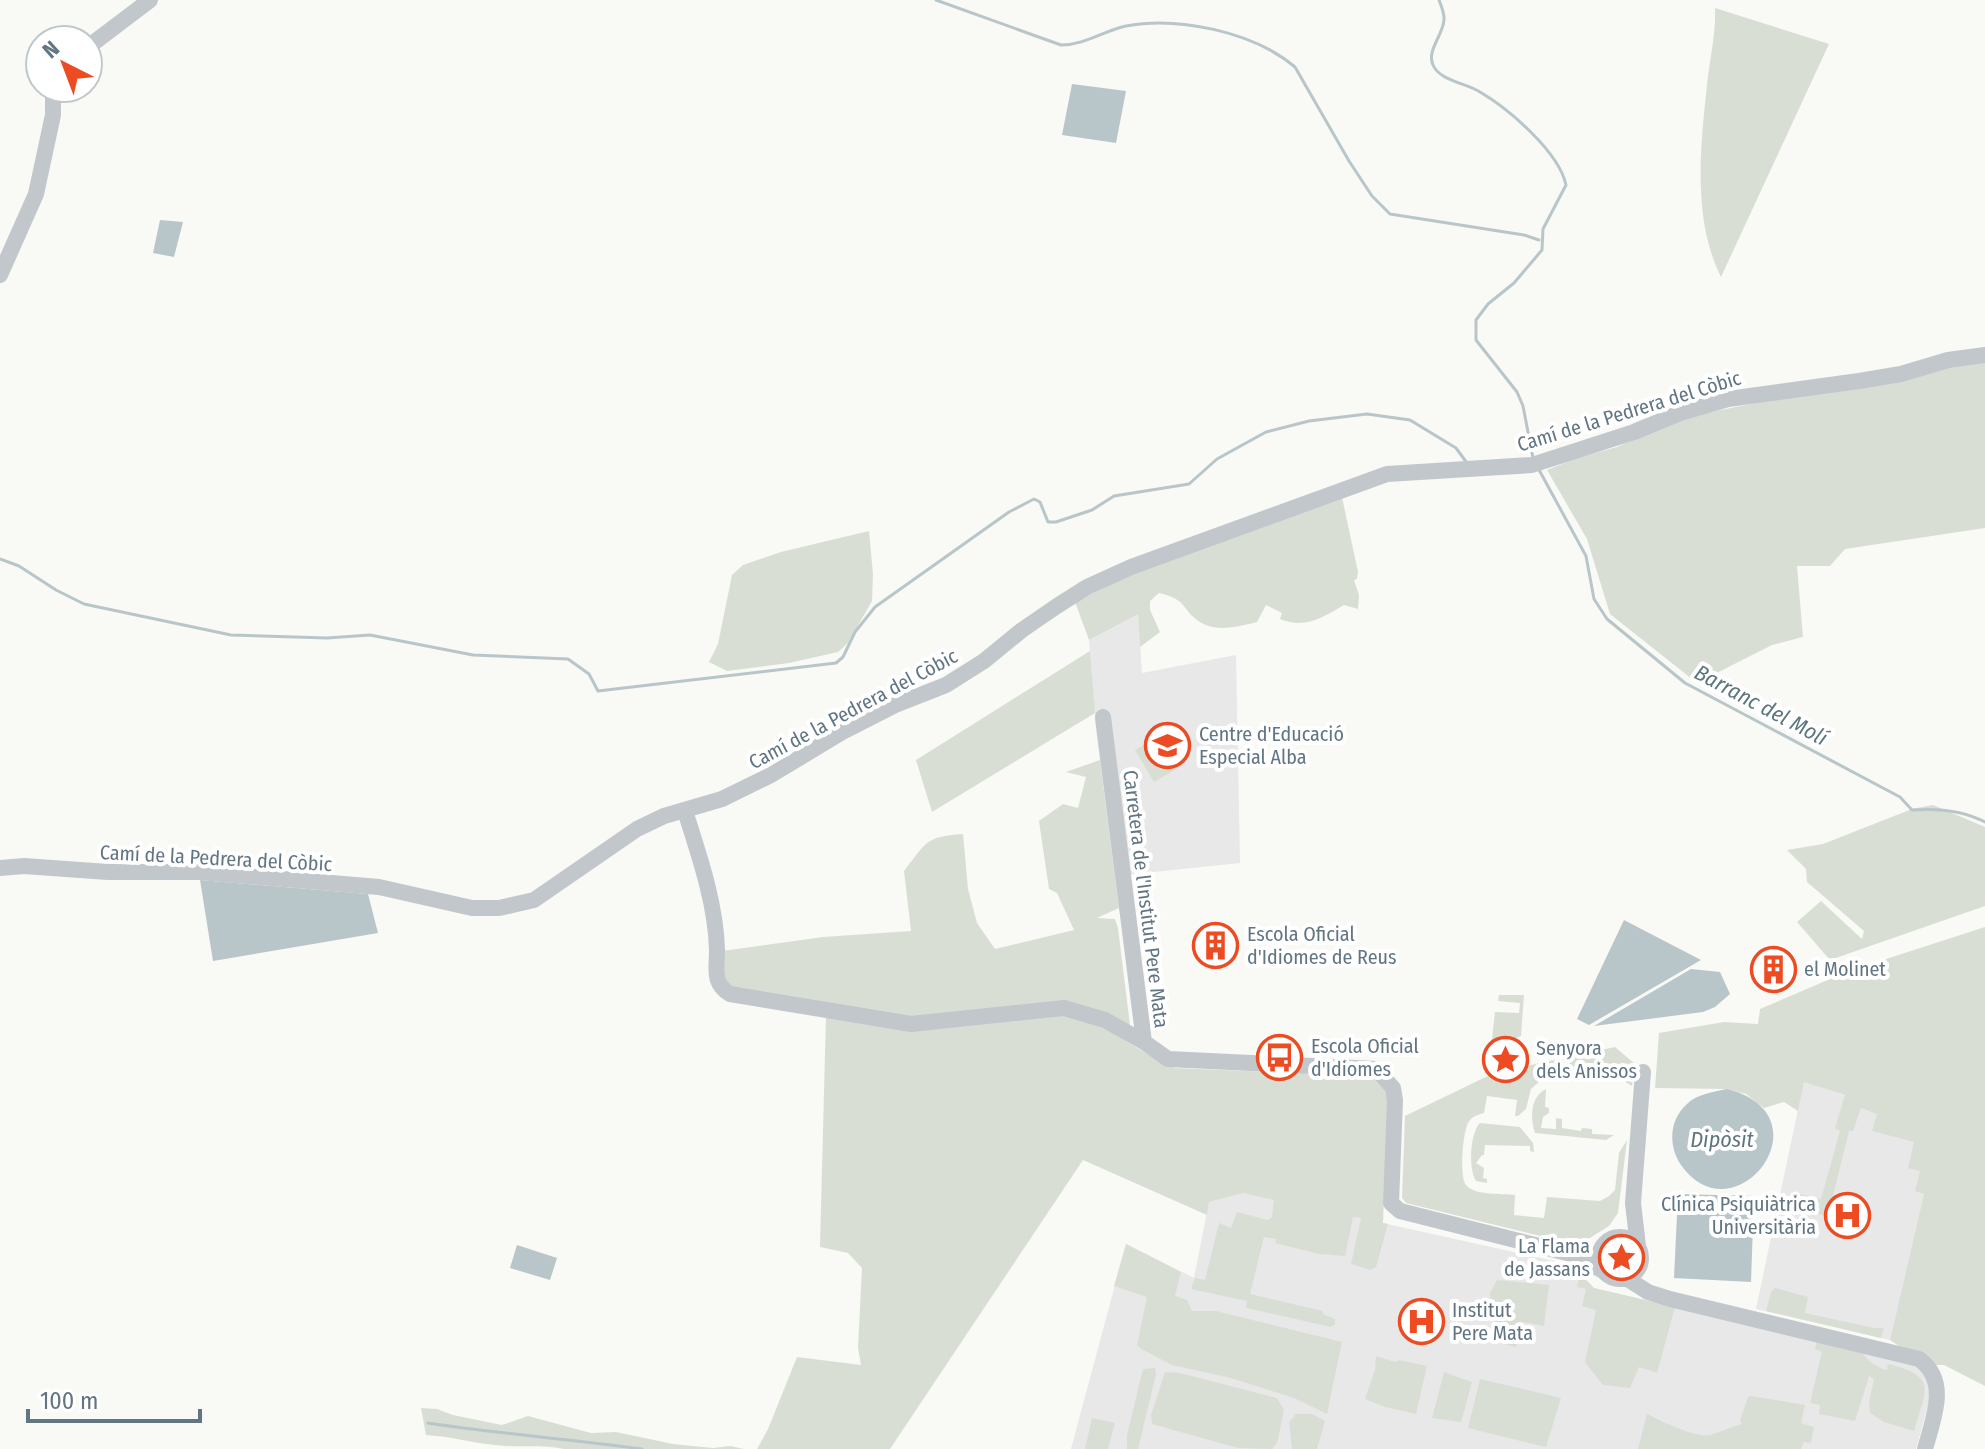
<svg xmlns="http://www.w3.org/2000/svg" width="1985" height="1449" font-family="'Fira Sans Condensed',sans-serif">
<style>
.built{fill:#e7e8e7}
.green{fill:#d9ded5}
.water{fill:#b8c6ca}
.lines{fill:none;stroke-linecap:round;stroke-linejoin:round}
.stream{stroke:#b8c6ca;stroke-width:3}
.minor{stroke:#c2c7cb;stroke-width:16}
.labels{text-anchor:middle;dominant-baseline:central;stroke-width:8;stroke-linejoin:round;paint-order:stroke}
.street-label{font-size:20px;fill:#627583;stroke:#fff}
.poi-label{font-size:20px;fill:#627583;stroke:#fff;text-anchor:start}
.water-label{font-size:22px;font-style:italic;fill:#5d757d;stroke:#fff}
</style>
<rect width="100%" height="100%" fill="#f9f9f6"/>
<path class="built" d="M1138,613L1142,673L1236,655L1240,863L1115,876L1096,730L1089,640Z
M1804,1081L1875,1106L1944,1110L1890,1340L1756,1309Z
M1243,1192L1572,1265L1594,1288L1921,1366L1933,1387L1916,1449H1071L1126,1244L1194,1278L1209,1202Z"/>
<path class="green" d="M1715,8L1829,44L1721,277C1691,217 1701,141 1708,76C1711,54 1716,31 1715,8Z
M1985,360V528L1845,549L1830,566H1797L1803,637L1772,645L1697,683L1610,614L1587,539L1547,470L1577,458L1617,447L1680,418L1952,364Z
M1342,497L1358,572L1357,579L1354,580L1359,595L1358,609L1344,605C1322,618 1305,629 1280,619L1282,613L1266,605L1257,622C1240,626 1217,633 1200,622C1181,610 1189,600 1159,593L1150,601V610L1160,632L1140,647L1138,614L1089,640L1075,602L1137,571Z
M869,531L873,574L872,601L848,643L838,652L789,663L727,671L709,662L718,644L732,575L743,565L781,552Z
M1090,651L1095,713L932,812L916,760Z
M1167,732L1185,764L1154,782L1135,750Z
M1100,760L1119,908L1097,918L1115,919L1118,928L1130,1025L1078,1004L1062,1001L908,1020L735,991L720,980L722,951L823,937L911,931L904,871C927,842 924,837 963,834L968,889L977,923L995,949L1074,930L1057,893L1049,889L1039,821L1063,804L1078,808L1086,777L1066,772Z
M1933,805L1985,827V906L1830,960L1797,922L1821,901L1862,939L1864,931L1807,882L1806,869L1787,850L1823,844L1912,809Z
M1985,927V1386L1944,1365H1927L1890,1340L1924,1194L1915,1191L1920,1171L1908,1168L1914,1142L1872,1131L1877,1114L1861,1108L1853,1131H1849L1828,1216L1818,1214L1820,1204L1815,1202L1803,1207L1792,1203L1794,1193L1821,1199L1840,1131L1835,1128L1845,1095L1804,1082L1798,1111L1784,1102L1764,1108L1746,1094L1727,1089L1655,1088L1659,1033L1724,1022L1758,1024L1760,1009L1849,971Z
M1499,995H1524L1521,1036L1491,1048L1495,1012L1519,1013L1520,1003L1498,1001Z
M1047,1014C1059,1015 1074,1014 1085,1019C1117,1032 1143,1055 1175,1068L1372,1076L1388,1094L1383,1223L1388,1224L1376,1267L1371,1270L1351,1264L1361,1218L1353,1217L1345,1256L1319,1254L1275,1243L1276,1239L1264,1237L1250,1294L1323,1311V1314L1335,1319V1324L1331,1327L1246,1308L1247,1301L1191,1289L1195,1278L1205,1280L1219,1223L1231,1228L1237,1212L1268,1220L1272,1217L1274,1200L1243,1193L1209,1202L1207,1215L1083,1160L890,1449H757L768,1429L797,1357L861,1365L858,1348L862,1268L848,1253L820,1247L826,1015L863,1019Z
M1615,1047L1635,1064L1632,1086L1598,1065L1572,1076L1542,1079L1531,1089L1526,1109L1518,1116H1515L1517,1100L1487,1096L1484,1113C1477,1115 1472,1116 1468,1123C1463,1132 1459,1177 1466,1185C1475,1196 1502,1193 1515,1195L1514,1215L1544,1218L1547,1197L1600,1201L1609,1196L1615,1190L1619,1153L1627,1140L1618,1213L1609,1226L1585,1241L1569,1243L1406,1203L1402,1198L1405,1116L1494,1073Z
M1546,1089L1545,1107L1549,1108V1113L1543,1117L1541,1128L1556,1129V1118L1562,1119V1128L1581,1131L1582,1128L1592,1129V1134L1614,1135L1606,1140L1535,1133C1530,1118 1530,1097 1546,1089Z
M1480,1123L1520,1127L1533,1143L1534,1152L1530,1151V1146L1485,1145L1484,1155H1482L1476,1163L1484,1168L1483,1178L1487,1179V1183L1476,1181C1468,1169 1470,1133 1480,1123Z
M1126,1244L1181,1272L1175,1296L1187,1300L1192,1311H1216L1342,1342L1327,1414L1294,1398L1227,1377L1172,1365L1141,1349L1137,1345L1147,1297L1114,1286Z
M1580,1274L1594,1288L1675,1307L1657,1373L1639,1367L1630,1388L1603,1385L1585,1362L1596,1310L1582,1306L1586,1289L1577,1287Z
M1497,1280L1549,1285L1544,1326L1522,1322L1516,1347L1500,1343L1503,1333L1493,1331L1497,1316L1509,1318L1511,1305L1491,1301L1490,1293Z
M1775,1288L1808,1297L1805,1313L1874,1328H1884L1881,1338L1766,1311L1771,1292Z
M1817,1341L1863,1352C1865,1360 1878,1368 1887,1370L1888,1364C1938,1376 1926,1389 1914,1431L1884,1422L1870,1413L1869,1402L1874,1379L1869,1376L1855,1421L1819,1414L1820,1405L1810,1403L1822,1352L1815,1349Z
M1376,1356L1395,1362L1399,1360L1427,1366L1416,1414L1385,1407L1365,1399L1375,1370Z
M1155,1368L1156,1374L1138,1449H1127V1435L1143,1369Z
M1165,1372L1180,1373L1277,1398L1284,1410L1277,1443L1272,1449L1238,1448L1152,1424L1151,1415Z
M1444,1372L1472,1382L1461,1422L1432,1418Z
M1480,1379L1561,1398L1546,1447L1468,1428Z
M1751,1396L1805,1405L1801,1423L1814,1427L1811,1443L1804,1442L1801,1449H1638L1647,1414C1660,1421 1696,1438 1710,1435C1721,1432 1731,1427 1742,1424L1740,1421L1748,1397Z
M421,1408L437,1409L453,1415L502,1425L528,1416L591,1433L616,1432L673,1444L713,1448L730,1446L744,1449H564C542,1444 518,1448 495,1445C472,1443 449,1436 426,1435Z
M1296,1414H1312L1325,1421L1317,1449H1292L1289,1422Z
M1092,1418L1115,1423L1108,1449H1085Z"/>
<path class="water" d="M1072,84L1126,91L1116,143L1062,135Z
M160,220L183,222L174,257L153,253Z
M200,880L368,894L378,933L213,961Z
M1624,920L1701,960L1589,1025L1577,1019Z
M1691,969L1720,972L1730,994L1715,1007L1703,1012L1594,1026Z
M1727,1089C1831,1115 1735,1241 1681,1165C1668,1146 1669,1120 1687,1104C1697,1094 1713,1092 1727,1089Z
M1678,1194L1754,1196L1751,1282L1674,1278Z
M517,1245L557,1258L550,1280L510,1268Z"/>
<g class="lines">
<path class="stream" d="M936,0L1061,45C1085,45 1103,31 1126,26C1178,16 1254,32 1295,67L1349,161L1372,196L1390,214L1524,235L1539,240
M1439,0C1441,5 1444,13 1444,18C1445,33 1426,50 1433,65C1440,81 1466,83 1480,92C1509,109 1559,152 1566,185L1543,229L1542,250L1514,283L1488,304L1476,320V340L1517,392L1523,406L1533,458
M1538,468L1586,556L1594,599L1607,619L1685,683L1900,797L1912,810C1938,808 1962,810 1985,822
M0,559L19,566L56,590L84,604L231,635L327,638L370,635L473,655L568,659L589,674L598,691L836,663L843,657L855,632L875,607L1009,512L1034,499L1040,502L1048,522H1056L1092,510L1114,496L1189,484L1217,459L1266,432L1309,421L1367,414L1410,420L1456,448L1467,463
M428,1423C499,1434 571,1439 642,1449"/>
<path class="minor" d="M88,47L150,0
M0,275L36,194L53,115V88
M1103,717L1144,1042
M685,811C699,855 716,904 717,950C717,969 712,983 730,994L911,1024L1064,1008L1105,1020L1144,1042L1168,1059L1376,1069L1393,1088L1395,1100L1391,1203L1400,1211L1575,1255L1605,1272
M0,868L24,866L108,872H199L379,887L472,908H499L534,900L637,829L664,816L722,799L771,775L844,731L895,705L946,685L984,661L1022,630L1057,606L1087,587L1131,567L1387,474L1532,465L1634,432L1680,413L1728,399L1859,381L1901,374L1948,360L1985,355
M1599 1258a21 21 0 1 1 42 0a21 21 0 1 1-42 0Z
M1638,1246L1633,1203L1643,1072
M1626,1278L1648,1292L1670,1299L1919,1359C1950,1381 1933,1419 1925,1449"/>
</g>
<defs>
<symbol id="school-ring" viewBox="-11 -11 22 22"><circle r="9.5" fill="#fff" stroke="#ed4b22" stroke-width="1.5"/><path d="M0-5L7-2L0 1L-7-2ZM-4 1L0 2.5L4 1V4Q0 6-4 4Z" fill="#ed4b22"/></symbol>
<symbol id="building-ring" viewBox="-11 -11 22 22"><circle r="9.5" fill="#fff" stroke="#ed4b22" stroke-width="1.5"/><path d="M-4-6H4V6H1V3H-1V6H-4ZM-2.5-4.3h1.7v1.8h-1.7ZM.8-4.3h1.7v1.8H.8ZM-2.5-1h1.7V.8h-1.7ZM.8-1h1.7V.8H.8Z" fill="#ed4b22"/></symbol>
<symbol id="bus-ring" viewBox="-11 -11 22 22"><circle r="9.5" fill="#fff" stroke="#ed4b22" stroke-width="1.5"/><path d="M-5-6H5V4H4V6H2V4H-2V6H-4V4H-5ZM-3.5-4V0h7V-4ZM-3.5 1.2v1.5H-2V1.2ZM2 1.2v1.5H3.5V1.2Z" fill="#ed4b22"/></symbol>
<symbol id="sight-ring" viewBox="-11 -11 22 22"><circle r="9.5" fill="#fff" stroke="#ed4b22" stroke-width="1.5"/><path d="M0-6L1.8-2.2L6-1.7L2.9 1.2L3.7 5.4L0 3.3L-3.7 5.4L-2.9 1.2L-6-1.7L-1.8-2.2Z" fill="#ed4b22"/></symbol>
<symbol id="hospital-ring" viewBox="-11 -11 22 22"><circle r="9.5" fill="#fff" stroke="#ed4b22" stroke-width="1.5"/><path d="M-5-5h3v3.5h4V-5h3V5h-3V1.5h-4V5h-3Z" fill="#ed4b22"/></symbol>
</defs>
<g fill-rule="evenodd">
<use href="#school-ring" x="1142" y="720" width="51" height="51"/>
<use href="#building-ring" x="1190" y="920" width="51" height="51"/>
<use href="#building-ring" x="1748" y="944" width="51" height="51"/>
<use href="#bus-ring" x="1254" y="1032" width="51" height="51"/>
<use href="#sight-ring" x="1480" y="1034" width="51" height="51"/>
<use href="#hospital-ring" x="1822" y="1190" width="51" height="51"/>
<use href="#sight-ring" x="1596" y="1232" width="51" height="51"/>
<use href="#hospital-ring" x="1396" y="1296" width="51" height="51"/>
</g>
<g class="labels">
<g class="street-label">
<text transform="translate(1629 411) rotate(-17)">Camí de la Pedrera del Còbic</text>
<text transform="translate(853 709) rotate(-28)">Camí de la Pedrera del Còbic</text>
<text transform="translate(216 858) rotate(3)">Camí de la Pedrera del Còbic</text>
<text transform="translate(1146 899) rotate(83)">Carretera de l'Institut Pere Mata</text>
</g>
<g class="poi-label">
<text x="1199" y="734">Centre d'Educació<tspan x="1199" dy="23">Especial Alba</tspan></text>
<text x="1247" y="934">Escola Oficial<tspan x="1247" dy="23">d'Idiomes de Reus</tspan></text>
<text x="1804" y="969">el Molinet</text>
<text x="1311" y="1046">Escola Oficial<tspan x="1311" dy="23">d'Idiomes</tspan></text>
<text x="1536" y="1048">Senyora<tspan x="1536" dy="23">dels Anissos</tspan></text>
<text x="1816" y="1204" text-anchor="end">Clínica Psiquiàtrica<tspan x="1816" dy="23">Universitària</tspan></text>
<text x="1590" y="1246" text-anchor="end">La Flama<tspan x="1590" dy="23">de Jassans</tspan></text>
<text x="1452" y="1310">Institut<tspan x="1452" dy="23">Pere Mata</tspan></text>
</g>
<g class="water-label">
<text transform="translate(1761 705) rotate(28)">Barranc del Molí</text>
<text x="1722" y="1139">Dipòsit</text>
</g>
</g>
<g transform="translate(64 64) rotate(318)"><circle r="38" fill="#ffffff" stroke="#c0c8cd" stroke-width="2"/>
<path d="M0-6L14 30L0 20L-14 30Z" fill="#ed4b22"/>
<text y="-12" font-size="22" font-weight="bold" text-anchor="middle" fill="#627583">N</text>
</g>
<path d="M28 1409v12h172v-12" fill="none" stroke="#627583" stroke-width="4"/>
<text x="40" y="1409" font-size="24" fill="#627583" stroke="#ffffff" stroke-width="6" paint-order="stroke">100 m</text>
</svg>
